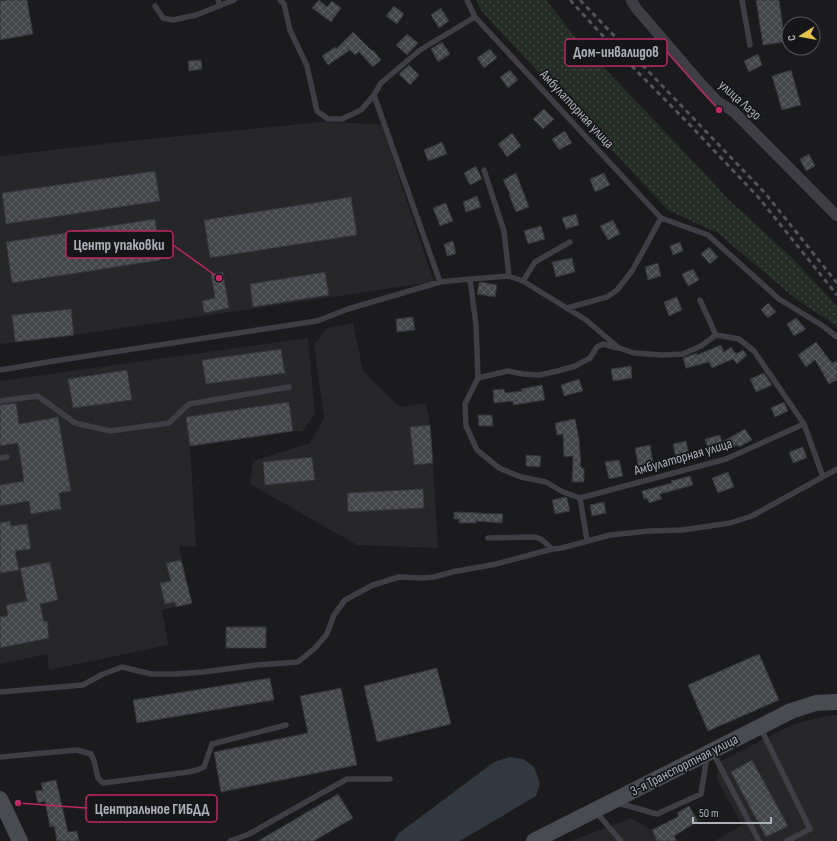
<svg xmlns="http://www.w3.org/2000/svg" width="837" height="841" font-family="'Sofia Sans Condensed',sans-serif">
<style>
.built{fill:#27272a}
.green{fill:url(#green-dots)}
.water{fill:#323840}
.building{fill:url(#building-cross-hatch);stroke:#353539}
.lines{fill:none;stroke-linecap:round;stroke-linejoin:round}
.lane{stroke:#3e3e44;stroke-width:5.5}
.street{stroke:#3e3e44;stroke-width:11}
.secondary{stroke:#4a4b51;stroke-width:16}
.rail{stroke:#53545a;stroke-width:3;stroke-dasharray:5 4;stroke-linecap:butt}
.labels{text-anchor:middle;dominant-baseline:central;stroke-width:3.5;stroke-linejoin:round;paint-order:stroke}
.street-label{font-size:14px;fill:#afb1bb;stroke:#161618}
.leader{fill:none;stroke:#c02765;stroke-width:1.5}
.callout-dot{fill:#c02765;stroke:#161618;stroke-width:1.5}
.callout{fill:#161618;stroke:#c02765;stroke-width:1.5}
.callout-label{font-size:15px;text-anchor:middle;font-weight:bold;fill:#afb1bb}
</style>
<defs>
<pattern id="green-dots" width="8" height="8" patternUnits="userSpaceOnUse"><rect width="8" height="8" fill="#252d27"/><path d="M2 2h.1M6 6h.1" fill="none" stroke="#424944" stroke-width="1.8" stroke-linecap="round"/></pattern>
<pattern id="building-cross-hatch" width="8" height="8" patternUnits="userSpaceOnUse"><rect width="8" height="8" fill="#45464a"/><path d="M0 0l8 8M0 8l8-8" fill="none" stroke="#5d5e62"/></pattern>
</defs>
<rect width="100%" height="100%" fill="#1b1b1d"/>
<path class="built" d="M321,122L381,124L434,282L74,335L0,344V156L129,141Z
M353,323L363,371L400,407L426,403L430,425L433,463L438,548L357,545L250,484L253,461L310,443L324,418L314,345L327,328Z
M308,338L315,413L303,431H293L190,447L196,547L179,546L192,603L162,610L168,645L49,670L47,654L0,664V381Z
M837,715V841H715L742,825L717,780L719,762L794,724L827,716Z
M631,818L652,830L658,841H572Z"/>
<path class="green" d="M476,0H546L575,37L708,177L726,197L792,258L837,306V326L797,300L718,233L668,210L482,12Z"/>
<path class="water" d="M510,757L523,759L534,767L540,783L536,796L460,841H394L399,833L494,762Z"/>
<path class="building" d="M7,0H27L33,34L0,40V1Z
M319,0L327,7L332,1L341,8L331,22L312,8Z
M756,0H779L785,42L763,45Z
M394,6L404,14L397,24L386,16Z
M441,8L449,21L439,28L431,15Z
M353,32L372,51L373,50L381,60L373,67L359,52L355,55L350,50L328,65L322,56L335,47L336,49Z
M407,34L418,43L407,55L396,45Z
M442,42L450,54L438,62L431,49Z
M490,49L497,58L484,68L477,58Z
M758,54L762,65L749,72L744,61Z
M201,60L202,69L189,71L188,61Z
M409,65L419,75L410,85L399,74Z
M510,70L518,80L508,88L500,77Z
M791,70L801,105L782,110L772,76Z
M544,109L554,119L543,129L533,119Z
M565,131L572,143L559,150L552,139Z
M512,133L521,146L507,157L498,144Z
M442,142L447,154L428,161L424,150Z
M809,154L815,166L806,171L800,159Z
M476,166L482,179L470,185L464,173Z
M155,171L160,201L6,224L2,193Z
M516,173L529,207L516,212L509,195L510,194L503,180Z
M604,173L610,185L595,192L590,179Z
M477,196L481,207L466,212L463,202Z
M351,197L357,235L210,258L204,220Z
M446,203L453,221L440,226L433,208Z
M576,214L579,225L566,229L562,218Z
M155,219L161,260L12,283L6,242Z
M613,220L620,234L608,240L600,226Z
M541,226L545,239L528,244L524,231Z
M453,241L456,254L447,256L444,244Z
M680,242L683,251L673,255L670,246Z
M709,247L718,257L710,264L701,254Z
M572,258L575,272L556,277L552,262Z
M658,263L661,276L648,280L645,267Z
M693,269L699,280L688,286L682,274Z
M223,272L229,308L204,313L202,301L215,298L211,274Z
M325,272L329,295L253,307L250,284Z
M480,282L497,285L495,297L477,294L479,283Z
M677,297L682,310L669,316L664,302Z
M768,303L776,312L768,318L761,310Z
M71,309L74,335L15,342L12,315Z
M413,317L415,330L397,332L396,319Z
M796,318L806,329L794,336L787,324Z
M816,342L832,363L837,361V380L829,384L815,360L806,367L798,355Z
M721,345L724,352L731,347L736,354L743,350L747,355L737,364L733,359L712,368L709,362L686,368L683,358L697,353V355Z
M281,349L285,373L206,384L202,360Z
M631,366L632,378L613,381L611,369Z
M127,370L132,400L73,408L68,379Z
M764,373L772,385L756,392L750,379Z
M579,379L583,391L564,396L561,385Z
M542,385L545,400L513,405V401L494,403L493,390L504,389L505,393L522,391L521,389Z
M289,402L293,431L190,446L186,417Z
M784,402L788,411L775,417L771,408Z
M16,403L19,424L58,417L71,491L59,493L61,509L31,514L29,501L0,506V485L24,481L18,443L0,446V405Z
M478,415H492L493,426H479Z
M575,419L579,439L581,468H584V482H572L573,456L564,457L563,434L557,435L555,423Z
M430,425L433,463L414,465L410,427Z
M745,429L752,440L739,447L738,445L708,454L707,451L709,450L705,439L720,435L722,442Z
M686,441L690,460L677,463L673,444Z
M650,445L654,468L639,470L635,448Z
M803,447L807,458L793,463L789,452Z
M526,455L541,456L540,467L526,466Z
M312,457L315,480L265,485L263,462Z
M619,460L623,476L609,479L605,462Z
M728,472L734,487L718,493L712,478Z
M690,476L693,485L660,494L662,499L649,503L647,498L644,499L642,491L672,483L671,481Z
M423,489L424,508L348,512L347,493Z
M565,497L567,498L570,511L555,514L552,500Z
M604,502L606,513L592,516L590,505Z
M454,512L503,514L502,523L476,521V523H459V519H454Z
M10,521L11,526L27,524L31,549L15,551L19,570L0,573V523Z
M181,560L192,603L176,607L175,602L165,604L160,583L171,581L166,563Z
M50,562L58,600L40,604L44,622L47,621L49,638L0,648V617L8,616L6,605L27,601L20,568Z
M226,627H266V648H226Z
M759,654L779,700L708,731L688,685Z
M437,668L451,724L377,742L364,686Z
M270,678L274,700L137,723L133,700Z
M341,688L357,765L221,792L214,752L308,733L300,696Z
M752,760L788,826L766,837L731,772Z
M56,780L68,832L77,831L79,841H57L54,826L50,827L45,801L38,803L35,791L43,790L41,783Z
M338,794L353,818L314,841H258Z
M689,806L698,821L674,836L677,841H657L652,830L679,816L677,813Z"/>
<g class="lines">
<path class="lane" d="M218,0L220,6
M280,0L284,4L290,30L307,66L317,111L328,119H342L361,110L374,95L440,282
M467,0L475,17L661,218L708,235L779,299L823,326L837,337
M742,0L750,45
M155,6L163,18L173,20L196,15L234,0
M374,95L381,83L420,50L475,17
M484,170L504,231L509,276
M523,281L535,262L570,242
M700,300L716,335
M567,308L607,297L617,290L632,271L661,218
M0,370L54,361L317,321L348,309L440,282L470,279L476,325L478,378L465,404L466,426L477,450L499,468L521,477L546,482L563,492L580,498L726,459L804,424L754,351L739,339L716,335L701,346L683,354L662,355L634,353L619,348L586,320L523,281L509,276L470,279
M478,378L508,371L523,374L539,375L558,371L575,366L590,358L597,347L603,344L617,348
M0,401L38,396L75,423L110,431L169,423L189,404L289,387
M804,424L823,477
M0,458L7,457
M580,498L587,540
M488,538L535,537L541,539L552,549L562,548L610,535L649,531L682,530L730,523L752,516L837,469
M0,692L83,685L101,675L122,667L151,674H177L203,672L257,665L298,662L315,648L327,634L334,615L345,600L373,585L399,577L422,578L434,577L452,572L496,564L552,549
M761,729L810,829L787,841
M713,753L759,841
M0,757L77,750L91,754L94,761L98,778L103,783L189,772L197,770L204,767L212,744L286,725
M618,803L657,814L701,794L707,756
M596,812L621,841
M230,841L249,834L347,779H390"/>
<path class="street" d="M631,0L636,8L702,85L717,101L734,112L837,216"/>
<path class="secondary" d="M0,799L20,841
M534,841L791,711L816,703L837,702"/>
<path class="rail" d="M570,0L614,48L691,126L759,198L837,295
M580,0L765,193L837,283"/>
</g>
<g class="labels">
<g class="street-label">
<text transform="translate(740 100) rotate(42)">улица Лазо</text>
<text transform="translate(577 109) rotate(47)">Амбулаторная улица</text>
<text transform="translate(683 457) rotate(-16)">Амбулаторная улица</text>
<text transform="translate(684 765) rotate(-27)">3-я Транспортная улица</text>
</g>
</g>
<path class="leader" d="M719 110L667 52M219 278L173 245M18 803L86 808"/>
<g class="callout-dot">
<circle cx="719" cy="110" r="4"/>
<circle cx="219" cy="278" r="4"/>
<circle cx="18" cy="803" r="4"/>
</g>
<g class="callout">
<rect x="565" y="39" width="102" height="27" rx="4"/>
<rect x="66" y="231" width="107" height="27" rx="4"/>
<rect x="86" y="795" width="131" height="27" rx="4"/>
</g>
<g class="callout-label">
<text x="616" y="57">Дом-инвалидов</text>
<text x="119" y="250">Центр упаковки</text>
<text x="152" y="814">Центральное ГИБДД</text>
</g>
<g transform="translate(801 36) rotate(259)"><circle r="19" fill="#161618" stroke="#535459"/>
<path d="M0-3L7 15L0 10L-7 15Z" fill="#e3c34c"/>
<text y="-6" font-size="11" font-weight="bold" text-anchor="middle" fill="#afb1bb">С</text>
</g>
<path d="M693 817v6h78v-6" fill="none" stroke="#afb1bb" stroke-width="2"/>
<text x="699" y="817" font-size="12" fill="#afb1bb" stroke="#161618" stroke-width="3" paint-order="stroke">50 m</text>
</svg>
